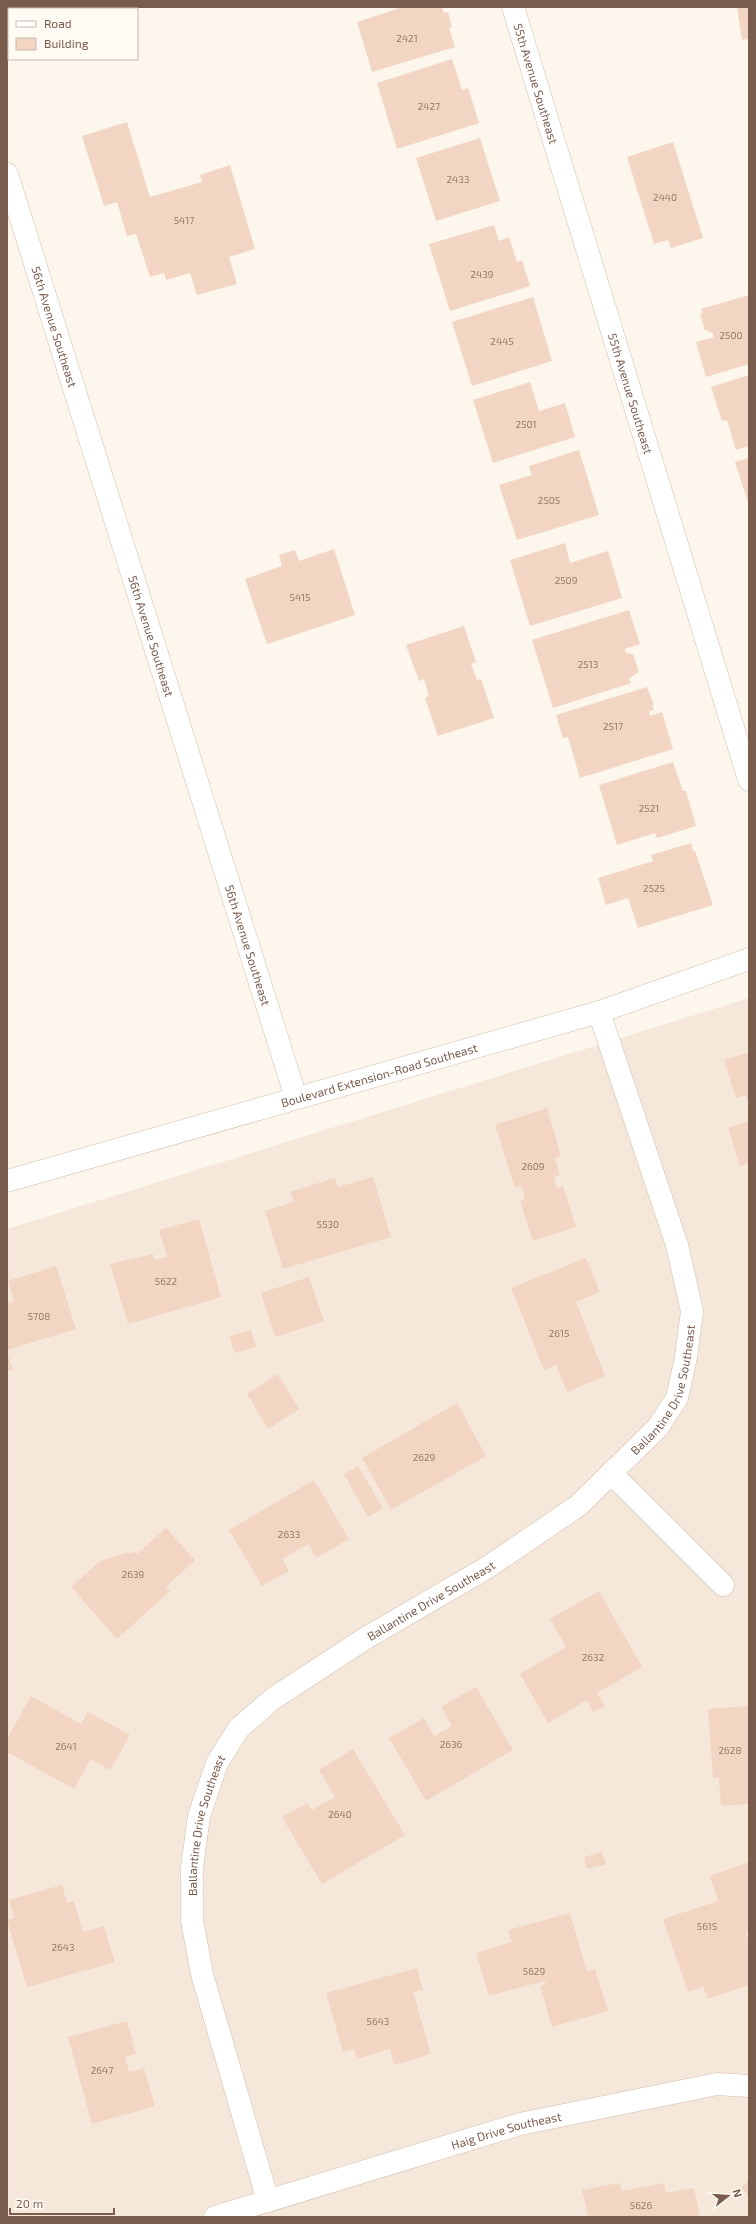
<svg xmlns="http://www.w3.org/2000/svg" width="756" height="2224" font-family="'Exo 2',sans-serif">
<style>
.residential{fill:#f5e8da}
.building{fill:#f3d5c3}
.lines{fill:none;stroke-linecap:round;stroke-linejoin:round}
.minor-casing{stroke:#d1beb0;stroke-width:23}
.minor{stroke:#fff;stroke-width:22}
.labels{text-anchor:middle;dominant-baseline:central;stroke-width:3;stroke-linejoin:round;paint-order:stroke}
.number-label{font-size:10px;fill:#987a6a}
.street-label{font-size:12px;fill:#7a5c4d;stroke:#fffaf3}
</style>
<rect width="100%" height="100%" fill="#fdf6ec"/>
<path class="residential" d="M749,998V2217H7V1229Z"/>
<path class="building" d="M396,7H442L444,13L448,12L452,27L449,28L455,47L372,72L357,22L397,9Z
M737,7H749V39L742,40Z
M452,59L462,90L468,88L479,123L397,149L377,83Z
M127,122L150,197L202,182L200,175L230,165L255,249L229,257L237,284L197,295L190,273L166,280L164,273L150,277L136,234L127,236L117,202L104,206L82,136Z
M480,138L500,201L436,221L416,158Z
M673,142L703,238L671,248L668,240L654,244L627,157Z
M494,225L499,241L509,237L517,262L522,260L530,286L450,311L429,244Z
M749,295V364L706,377L696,342L714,337L712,332L709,333L708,330L705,331L700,314L703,313L701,309Z
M533,297L552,361L472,386L452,322Z
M749,375V446L736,450L727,420L722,421L711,387Z
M530,382L539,411L565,403L575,437L493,463L473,400Z
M579,450L599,515L517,540L499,485L532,475L529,466Z
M749,458V506L735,462Z
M565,543L570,563L608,551L622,598L530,626L510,560Z
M334,549L355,615L267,644L245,579L282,566L279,555L295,550L299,561Z
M629,610L640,644L625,649L626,653L633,654L639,672L629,678L631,683L553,708L532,640Z
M464,626L476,662L471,664L477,680L481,679L494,718L438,736L425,698L429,696L424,679L419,681L406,645Z
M647,687L654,705H652L654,710L649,711L650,716L662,712L673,749L580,778L568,737L563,738L556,715Z
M673,762L683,791H686L696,826L657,838L655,833L617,845L599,785Z
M691,843L693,851H695L713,905L638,928L628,898L606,905L598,878L653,861L651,855Z
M749,1052V1105L745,1095L736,1098L724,1060Z
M547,1108L561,1156L555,1158L560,1175L554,1177L557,1188L563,1186L576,1227L533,1241L520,1201L525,1199L522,1186L515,1188L495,1125Z
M749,1121V1163L740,1166L728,1128Z
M373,1177L391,1237L283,1269L265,1211L294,1202L290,1192L335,1178L338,1187Z
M199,1219L221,1297L128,1324L110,1264L153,1254L155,1260L167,1257L159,1230Z
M586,1258L600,1292L576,1302L605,1376L567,1392L556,1365L544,1370L511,1288Z
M56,1266L76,1329L7,1350V1303L14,1301L8,1281Z
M309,1277L324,1321L275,1337L261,1293Z
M251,1330L256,1347L234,1353L230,1336Z
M7,1353L13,1370L7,1371Z
M278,1374L299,1409L268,1429L247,1394Z
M457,1403L486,1456L391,1510L362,1458Z
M358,1466L383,1508L368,1517L344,1474Z
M314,1480L349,1539L316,1558L308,1544L282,1559L289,1571L262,1586L229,1530Z
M166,1528L195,1560L166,1587L170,1591L117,1639L71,1587L100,1561L128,1552L130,1554L134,1551L137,1554Z
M599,1591L642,1667L597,1693L605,1706L593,1712L587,1700L548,1723L520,1674L566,1647L550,1619Z
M476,1687L513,1750L426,1801L389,1738L424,1718L434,1736L452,1726L441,1707Z
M31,1696L81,1724L88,1712L130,1735L110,1770L91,1759L74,1789L7,1752V1739Z
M748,1706L749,1804L721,1806L719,1778H713L708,1709Z
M353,1749L405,1835L322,1884L282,1817L307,1803L312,1810L335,1797L319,1770Z
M602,1852L606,1864L587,1869L584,1857Z
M749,1862V1933L746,1934L749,1943V1985L708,1999L703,1986L688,1992L663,1919L718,1901L710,1876Z
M62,1885L67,1903L74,1901L83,1932L104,1926L115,1962L27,1987L7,1920L14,1918L9,1900Z
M570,1913L587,1972L595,1969L608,2011L552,2027L540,1986L546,1984L544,1981L489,1996L476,1953L512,1942L508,1930Z
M417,1968L423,1990L413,1992L431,2054L394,2065L390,2049L357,2059L354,2049L343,2052L326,1993Z
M127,2021L136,2054L125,2057L129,2072L144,2068L155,2106L92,2124L68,2037Z
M749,2180V2196L741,2188Z
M619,2183L622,2191L664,2183L666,2193L694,2188L700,2217H588L582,2190Z"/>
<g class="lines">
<defs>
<g id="minor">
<path id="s1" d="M513,7L749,780"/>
<path id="s2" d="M7,174L296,1098"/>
<path id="s3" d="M7,1181L599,1012L749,959"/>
<path d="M611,1473L723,1585"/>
<path id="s4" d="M268,2201L202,1974L192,1920V1868L199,1816L217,1763L239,1728L274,1698L366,1638L488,1567L579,1505L658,1427L677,1398L686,1357L692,1311L677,1245L599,1012"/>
<path id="s5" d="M215,2217L520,2124L717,2084L749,2086"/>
</g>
</defs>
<use href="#minor" class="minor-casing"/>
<use href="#minor" class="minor"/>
</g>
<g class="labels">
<g class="number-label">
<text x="407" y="38">2421</text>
<text x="429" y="106">2427</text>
<text x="458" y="179">2433</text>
<text x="665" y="197">2440</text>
<text x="184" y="220">5417</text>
<text x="482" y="274">2439</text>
<text x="731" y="335">2500</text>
<text x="502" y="341">2445</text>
<text x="526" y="424">2501</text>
<text x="549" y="500">2505</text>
<text x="566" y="580">2509</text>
<text x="300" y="597">5415</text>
<text x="588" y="664">2513</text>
<text x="613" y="726">2517</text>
<text x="649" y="808">2521</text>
<text x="654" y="888">2525</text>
<text x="533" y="1166">2609</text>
<text x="328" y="1224">5530</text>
<text x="166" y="1281">5622</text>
<text x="39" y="1316">5708</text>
<text x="559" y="1333">2615</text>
<text x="424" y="1457">2629</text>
<text x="289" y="1534">2633</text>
<text x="133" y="1574">2639</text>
<text x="593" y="1657">2632</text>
<text x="451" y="1744">2636</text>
<text x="66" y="1746">2641</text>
<text x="730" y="1750">2628</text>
<text x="340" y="1814">2640</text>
<text x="707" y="1926">5615</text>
<text x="63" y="1947">2643</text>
<text x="534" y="1971">5629</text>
<text x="378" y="2021">5643</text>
<text x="102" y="2070">2647</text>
<text x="641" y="2205">5626</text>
</g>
<g class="street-label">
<text stroke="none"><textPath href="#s1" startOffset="80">55th Avenue Southeast</textPath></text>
<text stroke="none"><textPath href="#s2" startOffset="160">56th Avenue Southeast</textPath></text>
<text stroke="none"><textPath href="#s1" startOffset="404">55th Avenue Southeast</textPath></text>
<text stroke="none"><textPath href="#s2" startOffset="484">56th Avenue Southeast</textPath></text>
<text stroke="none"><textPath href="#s2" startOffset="808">56th Avenue Southeast</textPath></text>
<text stroke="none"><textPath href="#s3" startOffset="387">Boulevard Extension-Road Southeast</textPath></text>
<text stroke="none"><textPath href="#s4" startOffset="1048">Ballantine Drive Southeast</textPath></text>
<text stroke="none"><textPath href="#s4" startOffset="724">Ballantine Drive Southeast</textPath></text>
<text stroke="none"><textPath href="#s4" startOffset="388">Ballantine Drive Southeast</textPath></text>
<text stroke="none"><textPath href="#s5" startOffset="304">Haig Drive Southeast</textPath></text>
</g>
</g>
<rect width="756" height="2224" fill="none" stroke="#7a5c4d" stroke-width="16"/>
<rect x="8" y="8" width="130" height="52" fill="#fffaf3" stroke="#cabbb1"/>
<rect x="16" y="21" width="20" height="6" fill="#ffffff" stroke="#cabbb1"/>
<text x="44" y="28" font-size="12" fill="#7a5c4d">Road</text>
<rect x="16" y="38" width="20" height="12" fill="#f3d5c3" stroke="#cabbb1"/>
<text x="44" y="48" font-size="12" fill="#7a5c4d">Building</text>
<g transform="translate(728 2196) rotate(73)" stroke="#fffaf3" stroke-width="3" paint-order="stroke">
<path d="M0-3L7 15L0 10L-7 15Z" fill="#7a5c4d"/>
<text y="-6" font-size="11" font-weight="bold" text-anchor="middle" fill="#7a5c4d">N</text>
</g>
<path d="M10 2208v6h104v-6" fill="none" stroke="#7a5c4d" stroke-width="2"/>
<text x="16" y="2208" font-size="12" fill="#7a5c4d" stroke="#fffaf3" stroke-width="3" paint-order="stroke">20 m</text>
</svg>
